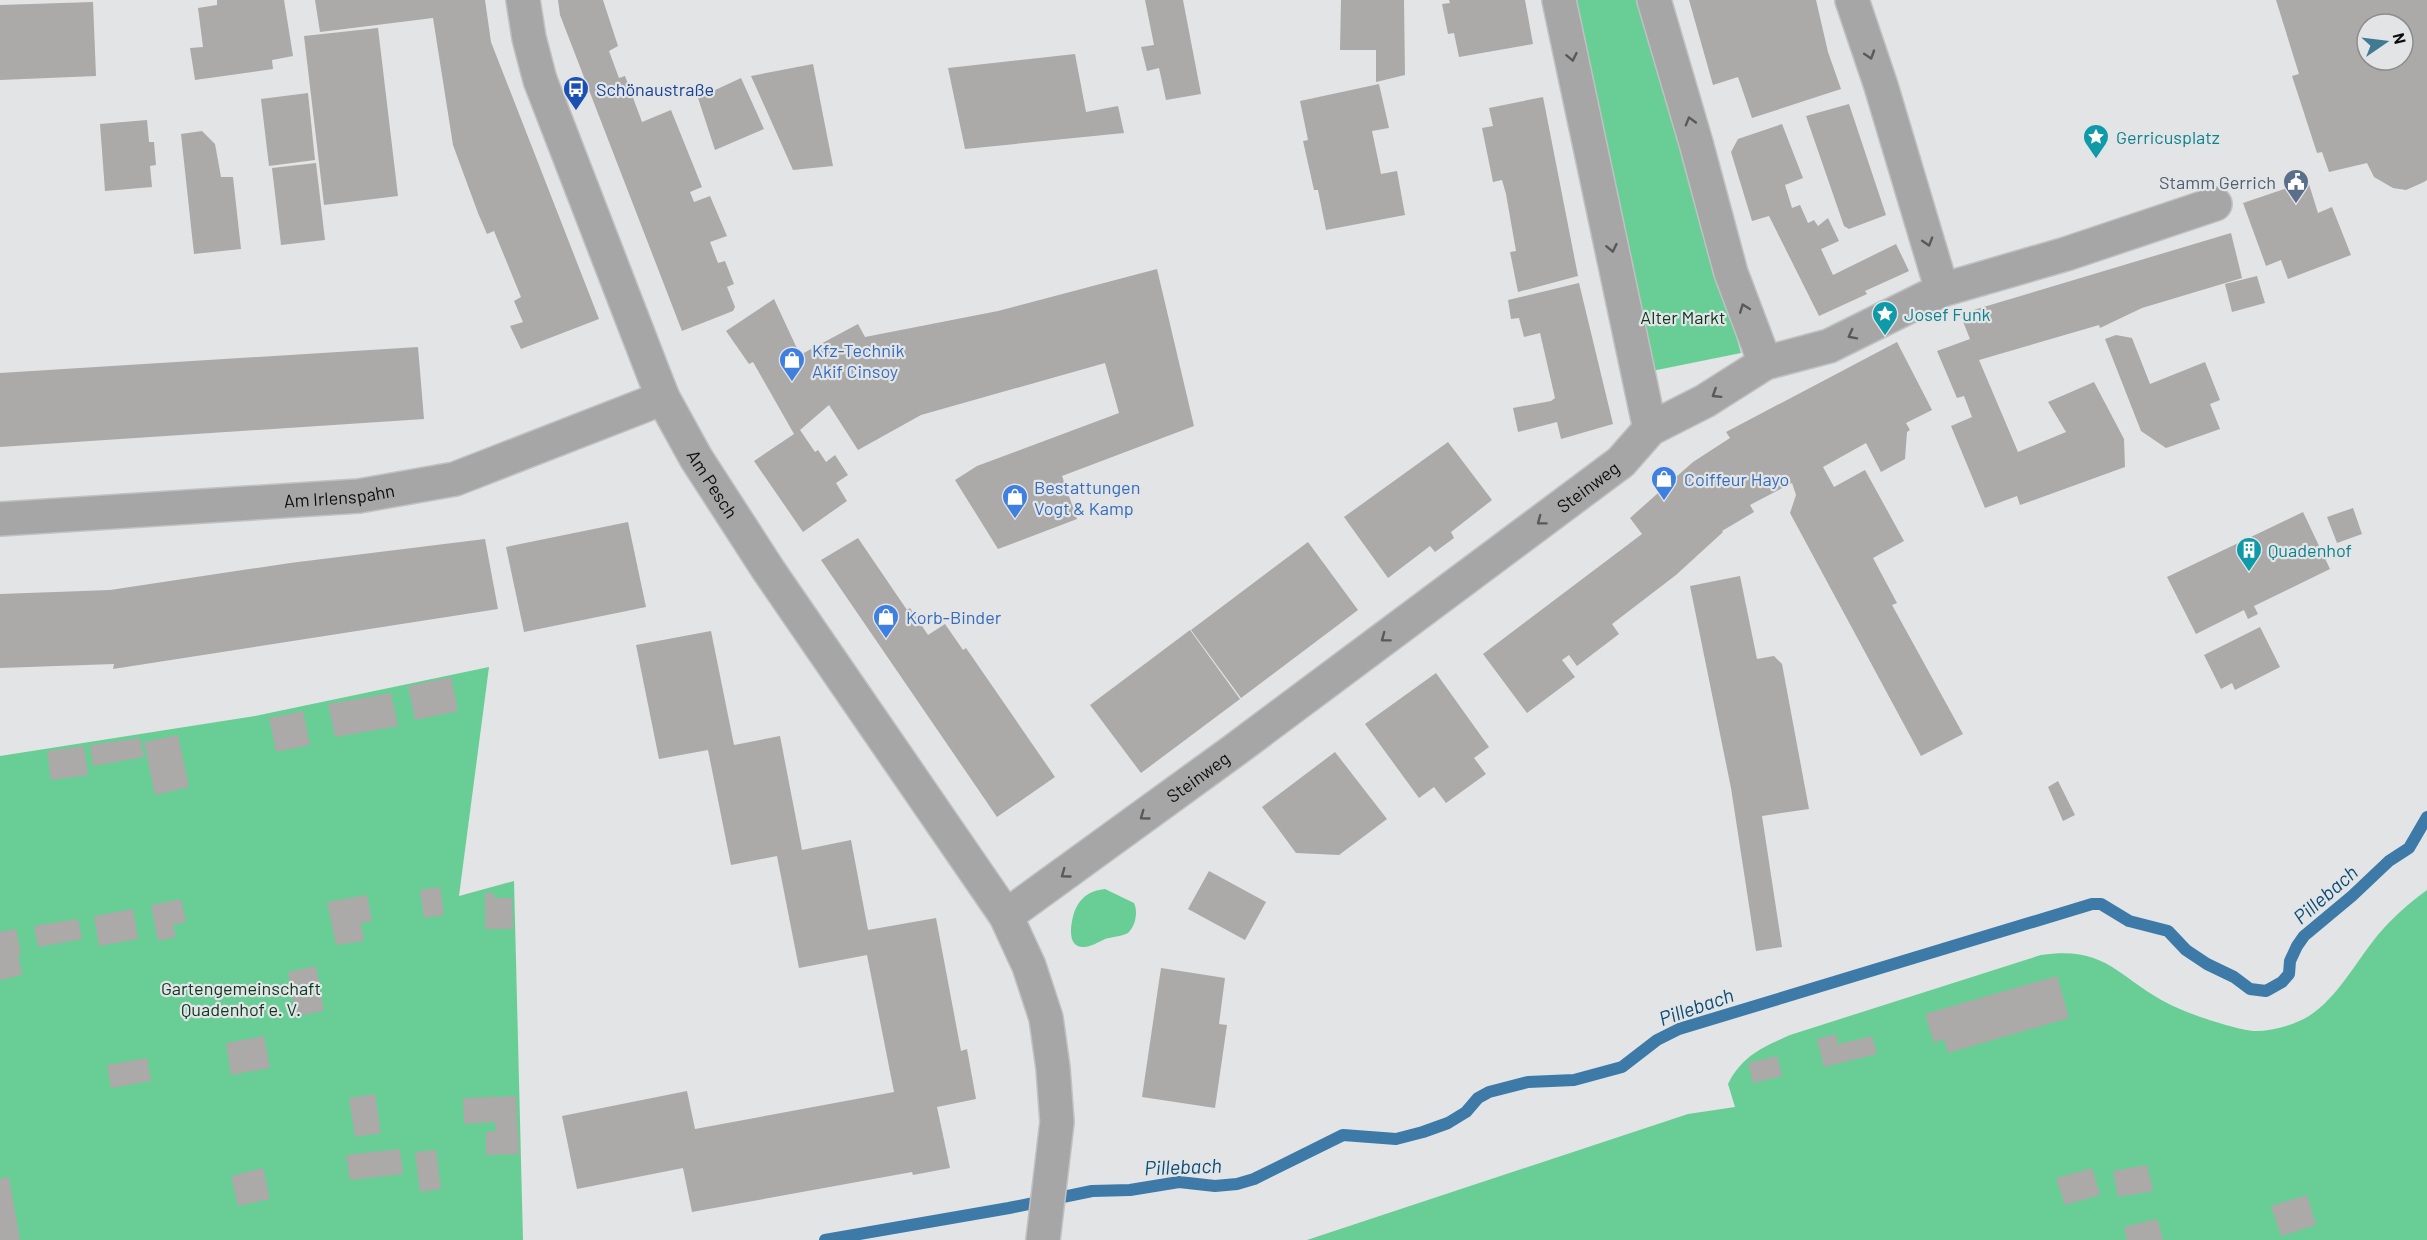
<svg xmlns="http://www.w3.org/2000/svg" width="2427" height="1240" font-family="Barlow,sans-serif">
<style>
.green{fill:#69ce96}
.lines{fill:none;stroke-linecap:round;stroke-linejoin:round}
.stream{stroke:#3e7aa8;stroke-width:12}
.building{fill:#abaaa8;fill-rule:evenodd}
.street-casing{stroke:#c0c1c2;stroke-width:36}
.street{stroke:#a6a6a7;stroke-width:33}
.oneway{stroke:#59595a}
.labels{text-anchor:middle;dominant-baseline:central;stroke-width:4.5;stroke-linejoin:round;paint-order:stroke}
.transit-label{font-size:18px;fill:#164399;stroke:#e2e4e5;text-anchor:start}
.culture-label{font-size:18px;fill:#0d838f;stroke:#e2e4e5;text-anchor:start}
.service-label{font-size:18px;fill:#4e5e75;stroke:#e2e4e5;text-anchor:end}
.park-label{font-size:18px;fill:#0a3821;stroke:#e2e4e5}
.shop-label{font-size:18px;fill:#366cbe;stroke:#e2e4e5;text-anchor:start}
.street-label{font-size:18px;fill:#0c0c0c;stroke:#e2e4e5}
.water-label{font-size:20px;font-style:italic;fill:#094c77;stroke:#e2e4e5}
</style>
<rect width="100%" height="100%" fill="#e2e4e5"/>
<path class="green" d="M1571,0H1640L1741,353L1647,372Z
M489,667L459,896L514,881L523,1240H0V756L255,716Z
M1105,889L1134,903C1138,911 1136,926 1128,933C1123,936 1111,937 1105,939C1099,942 1090,947 1084,947C1066,948 1071,923 1074,913C1080,897 1089,891 1105,889Z
M2427,890V1240H1307L1688,1114L1735,1107L1728,1084C1743,1055 1762,1048 1790,1035L2041,955C2107,945 2118,978 2169,1004C2186,1013 2238,1031 2256,1031C2273,1031 2294,1025 2309,1016C2338,997 2355,963 2377,936C2391,919 2409,903 2427,890Z"/>
<g class="lines">
<path class="stream" d="M825,1240L1009,1208L1092,1191L1130,1190L1179,1182L1215,1186L1237,1184L1254,1179L1343,1135L1396,1139L1423,1132L1448,1123L1466,1112L1478,1098L1489,1092L1528,1082L1574,1080L1622,1067L1657,1040L1679,1029L2092,904H2101L2129,921L2168,931L2186,950L2207,964L2234,977L2250,989L2266,991L2282,982L2289,974L2290,961L2297,946L2304,936L2352,896L2389,861L2409,848L2427,817"/>
</g>
<path class="building" d="M217,0H284L293,56L272,60L273,69L195,80L190,48L203,47L198,8L217,5Z
M315,0H485L491,42L599,319L521,349L510,326L523,322L514,301L521,297L494,231L487,234L478,213L453,145L433,18L320,32Z
M558,0H603L618,46L609,51L619,78L625,76L642,122L671,110L702,187L690,192L694,202L710,196L727,236L710,242L718,263L725,261L734,284L727,287L735,307L733,311L682,331L560,15Z
M1145,0H1183L1201,94L1166,100L1159,68L1147,71L1141,47L1154,45Z
M1341,0H1404L1405,75L1376,82V50H1340Z
M1449,0H1525L1533,44L1459,57L1454,33L1448,34L1442,4L1450,3Z
M1689,0H1816L1828,52L1841,89L1752,118L1738,77L1713,85Z
M2276,0H2427V180L2424,182L2406,190L2393,188L2374,177L2367,163L2329,172L2322,152L2317,153L2292,76L2299,74ZM2367,24H2403V60H2367Z
M93,2L96,76L0,80V5Z
M378,28L398,196L324,205L304,36Z
M1075,54L1086,112L1118,106L1124,133L965,149L948,68Z
M813,64L833,166L793,170L751,76Z
M741,78L764,129L715,150L698,98Z
M1379,84L1389,128L1372,131L1381,174L1397,171L1405,215L1326,230L1318,190H1314L1303,141L1308,140L1300,101Z
M308,93L315,160L269,166L261,99Z
M1543,97L1578,276L1518,292L1510,252L1516,251L1506,194L1502,180L1493,182L1482,128L1493,126L1489,108Z
M1849,104L1886,215L1849,229L1844,226L1806,116Z
M147,120L149,142H154L156,165L150,166L152,187L105,191L100,124Z
M1782,124L1803,178L1785,185L1792,208L1800,205L1808,223L1814,220L1818,226L1828,218L1839,241L1821,249L1833,275L1896,244L1909,271L1865,291L1867,294L1819,316L1769,216L1752,221L1731,152L1738,139Z
M202,131L215,144L221,177H233L241,249L194,254L181,134Z
M316,163L325,240L281,245L272,168Z
M2308,181L2318,213L2332,207L2351,255L2288,279L2281,260L2266,266L2243,203Z
M2231,233L2242,278L2142,308L2100,328L2099,325L1979,360L2018,452L2066,432L2048,402L2094,382L2124,439L2125,467L2020,505L2017,496L1985,508L1951,426L1972,417L1964,396L1957,398L1937,351L1970,339L1960,314Z
M1157,269L1194,426L1062,476L1077,519L998,549L955,480L977,466L1119,413L1105,363L921,415L858,450L829,405L800,430L815,452L818,450L826,462L835,455L848,475L836,483L847,501L803,532L754,461L794,434L753,362L749,364L726,331L774,299L800,355L858,324L865,337L998,311Z
M2257,276L2265,303L2232,312L2225,284Z
M1579,283L1613,424L1561,439L1557,422L1518,432L1513,408L1551,401L1555,398L1540,333L1524,337L1519,318L1511,319L1508,300Z
M2116,335L2132,338L2150,384L2205,362L2220,400L2210,404L2220,429L2166,448L2141,431L2105,339Z
M1897,342L1932,410L1906,423L1910,430L1907,432L1905,459L1881,472L1866,443L1823,467L1834,487L1865,470L1904,541L1873,558L1897,603L1892,605L1963,734L1921,756L1790,513L1796,495L1792,483L1750,505L1754,512L1722,531L1723,532L1676,575L1612,624L1619,634L1577,666L1569,655L1562,660L1575,677L1527,713L1483,654L1642,534L1630,518L1693,462L1730,438L1726,432Z
M418,347L424,419L0,447V373Z
M1448,442L1492,500L1451,532L1454,538L1435,552L1430,546L1388,578L1344,517Z
M2353,508L2362,534L2337,543L2327,517Z
M2303,512L2330,569L2254,606L2258,614L2248,619L2244,610L2196,634L2167,577Z
M628,522L646,607L524,632L506,547Z
M858,538L907,610L910,608L928,635L945,624L963,650L966,648L1055,777L997,817L821,560Z
M485,539L498,609L113,669L114,664L0,668V594L110,590L290,563Z
M1308,542L1358,610L1241,698L1191,630Z
M1740,576L1757,659L1774,656L1782,664L1809,809L1762,816L1782,947L1756,951L1731,788L1690,586Z
M2260,627L2280,667L2235,690L2232,683L2221,689L2204,655Z
M1190,630L1240,699L1141,773L1090,705Z
M711,631L734,745L780,736L802,850L851,840L868,930L936,918L961,1051L967,1049L976,1099L937,1107L950,1168L913,1175L912,1172L692,1212L683,1168L577,1189L562,1116L687,1091L695,1129L894,1092L867,955L799,968L777,856L731,865L708,750L659,759L636,645Z
M1436,673L1489,747L1474,758L1486,774L1446,803L1434,787L1419,798L1365,724Z
M451,677L458,711L415,720L408,686Z
M391,693L398,726L335,737L328,704Z
M303,711L310,745L276,752L269,718Z
M178,735L189,787L155,795L144,742Z
M140,738L144,757L93,766L90,745Z
M84,746L88,775L51,780L47,751Z
M1335,752L1387,819L1339,855L1296,853L1262,807Z
M2058,781L2075,815L2063,821L2048,787Z
M1209,871L1266,902L1245,940L1188,909Z
M440,887L444,915L424,918L420,890Z
M485,893H494V898H512L513,929H485Z
M367,895L372,921L361,923L364,941L336,945L327,902Z
M181,899L186,922L173,925L176,937L158,941L151,905Z
M133,909L138,939L99,946L94,916Z
M78,919L82,939L38,947L34,926Z
M16,929L21,954H18L22,975L0,980V932Z
M316,966L324,1011L296,1016L288,972Z
M1161,968L1225,978L1219,1024L1227,1025L1215,1108L1142,1097Z
M2057,976L2069,1018L1948,1053L1944,1039L1934,1043L1925,1014Z
M1836,1034L1838,1044L1872,1036L1877,1054L1824,1067L1817,1039Z
M264,1036L270,1068L231,1075L226,1043Z
M1777,1056L1782,1076L1753,1083L1748,1063Z
M147,1058L151,1081L111,1088L107,1065Z
M375,1094L381,1133L355,1137L349,1098Z
M516,1096L519,1154L486,1155V1132L496,1131L495,1122L464,1124L463,1098Z
M400,1149L403,1174L350,1180L346,1155Z
M436,1150L441,1189L420,1192L415,1152Z
M2147,1165L2153,1191L2118,1197L2113,1171Z
M263,1168L270,1199L238,1206L231,1176Z
M2092,1168L2100,1195L2065,1205L2056,1178Z
M9,1177L15,1212L20,1240H0V1179Z
M2307,1195L2316,1225L2281,1236L2271,1206Z
M2157,1219L2163,1240H2127L2124,1227Z"/>
<g class="lines">
<defs>
<g id="street">
<path id="s1" d="M523,0L529,38L540,80L652,370L663,398L696,458L769,571L1006,916L1029,966L1046,1018L1053,1068L1057,1122L1043,1240"/>
<path d="M1559,0L1650,429"/>
<path d="M1654,0L1696,143L1731,273L1765,363"/>
<path d="M1852,0L1881,86L1942,290"/>
<path id="s2" d="M0,519L359,496L455,479L663,398"/>
<path id="s3" d="M1006,916L1232,752L1621,462L1650,429L1705,401L1765,363L1829,346L1942,290L2066,254L2215,204"/>
</g>
</defs>
<use href="#street" class="street-casing"/>
<use href="#street" class="street"/>
</g>
<defs><path id="oneway-chevron" d="M-2-3.5L2.5 0L-2 3.5" fill="none" stroke-width="1.6" stroke-linecap="round" stroke-linejoin="round" transform="scale(1.5)"/></defs>
<g class="oneway">
<use href="#oneway-chevron" transform="translate(1870 55) rotate(72)"/>
<use href="#oneway-chevron" transform="translate(1572 57) rotate(78)"/>
<use href="#oneway-chevron" transform="translate(1690 121) rotate(-106)"/>
<use href="#oneway-chevron" transform="translate(1928 242) rotate(73)"/>
<use href="#oneway-chevron" transform="translate(1612 248) rotate(78)"/>
<use href="#oneway-chevron" transform="translate(1744 308) rotate(-111)"/>
<use href="#oneway-chevron" transform="translate(1852 335) rotate(153)"/>
<use href="#oneway-chevron" transform="translate(1716 394) rotate(148)"/>
<use href="#oneway-chevron" transform="translate(1541 521) rotate(143)"/>
<use href="#oneway-chevron" transform="translate(1385 638) rotate(143)"/>
<use href="#oneway-chevron" transform="translate(1144 816) rotate(144)"/>
<use href="#oneway-chevron" transform="translate(1065 874) rotate(144)"/>
</g>
<defs>
<symbol id="bus-pin" viewBox="-11 -11 22 30"><path d="M0 17L-7.5 6A9.5 9.5 0 1 1 7.5 6Z" fill="#1a4fb4" stroke="#e2e4e5"/><path d="M-5-6H5V4H4V6H2V4H-2V6H-4V4H-5ZM-3.5-4V0h7V-4ZM-3.5 1.2v1.5H-2V1.2ZM2 1.2v1.5H3.5V1.2Z" fill="#fff"/></symbol>
<symbol id="sight-pin" viewBox="-11 -11 22 30"><path d="M0 17L-7.5 6A9.5 9.5 0 1 1 7.5 6Z" fill="#0f9aa8" stroke="#e2e4e5"/><path d="M0-6L1.8-2.2L6-1.7L2.9 1.2L3.7 5.4L0 3.3L-3.7 5.4L-2.9 1.2L-6-1.7L-1.8-2.2Z" fill="#fff"/></symbol>
<symbol id="civic-pin" viewBox="-11 -11 22 30"><path d="M0 17L-7.5 6A9.5 9.5 0 1 1 7.5 6Z" fill="#5c6f8a" stroke="#e2e4e5"/><path d="M-.6-6.5H3V-4.5H.6V-3L4-1V1h2V6H-6V1h2V-1L-.6-3ZM-1.2 2.5V6h2.4V2.5Z" fill="#fff"/></symbol>
<symbol id="shop-pin" viewBox="-11 -11 22 30"><path d="M0 17L-7.5 6A9.5 9.5 0 1 1 7.5 6Z" fill="#3f7fe0" stroke="#e2e4e5"/><path d="M-5-2.5h2.3a2.7 3.5 0 0 1 5.4 0H5L5.5 6h-11ZM-1.5-2.5h3a1.5 2.3 0 0 0-3 0Z" fill="#fff"/></symbol>
<symbol id="building-pin" viewBox="-11 -11 22 30"><path d="M0 17L-7.5 6A9.5 9.5 0 1 1 7.5 6Z" fill="#0f9aa8" stroke="#e2e4e5"/><path d="M-4-6H4V6H1V3H-1V6H-4ZM-2.5-4.3h1.7v1.8h-1.7ZM.8-4.3h1.7v1.8H.8ZM-2.5-1h1.7V.8h-1.7ZM.8-1h1.7V.8H.8Z" fill="#fff"/></symbol>
</defs>
<g fill-rule="evenodd">
<use href="#bus-pin" x="561" y="74" width="30" height="40"/>
<use href="#sight-pin" x="2081" y="122" width="30" height="40"/>
<use href="#civic-pin" x="2281" y="167" width="30" height="40"/>
<use href="#sight-pin" x="1870" y="299" width="30" height="40"/>
<use href="#shop-pin" x="777" y="345" width="30" height="40"/>
<use href="#shop-pin" x="1649" y="464" width="30" height="40"/>
<use href="#shop-pin" x="1000" y="482" width="30" height="40"/>
<use href="#building-pin" x="2234" y="535" width="30" height="40"/>
<use href="#shop-pin" x="871" y="602" width="30" height="40"/>
</g>
<g class="labels">
<g class="transit-label">
<text x="596" y="89">Schönaustraße</text>
</g>
<g class="culture-label">
<text x="2116" y="137">Gerricusplatz</text>
<text x="1904" y="314">Josef Funk</text>
<text x="2268" y="550">Quadenhof</text>
</g>
<g class="service-label">
<text x="2276" y="182">Stamm Gerrich</text>
</g>
<g class="park-label">
<text x="1683" y="317">Alter Markt</text>
<text x="241" y="988">Gartengemeinschaft<tspan x="241" dy="21">Quadenhof e. V.</tspan></text>
</g>
<g class="shop-label">
<text x="812" y="350">Kfz-Technik<tspan x="812" dy="21">Akif Cinsoy</tspan></text>
<text x="1684" y="479">Coiffeur Hayo</text>
<text x="1034" y="487">Bestattungen<tspan x="1034" dy="21">Vogt &amp; Kamp</tspan></text>
<text x="906" y="617">Korb-Binder</text>
</g>
<g class="street-label">
<text stroke="none"><textPath href="#s1" startOffset="522">Am Pesch</textPath></text>
<text stroke="none"><textPath href="#s3" startOffset="723">Steinweg</textPath></text>
<text stroke="none"><textPath href="#s2" startOffset="340">Am Irlenspahn</textPath></text>
<text stroke="none"><textPath href="#s3" startOffset="237">Steinweg</textPath></text>
</g>
<g class="water-label">
<text transform="translate(2325 894) rotate(-41)">Pillebach</text>
<text transform="translate(1696 1006) rotate(-19)">Pillebach</text>
<text transform="translate(1183 1166) rotate(-2)">Pillebach</text>
</g>
</g>
<g transform="translate(2385 42) rotate(76)"><circle r="28" fill="#e2e4e5" stroke="#8c8e8e" stroke-width="1.5"/>
<path d="M0-4.5L10 22L0 15L-10 22Z" fill="#407b93"/>
<text y="-9" font-size="16" font-weight="bold" text-anchor="middle" fill="#0c0c0c">N</text>
</g>
</svg>
